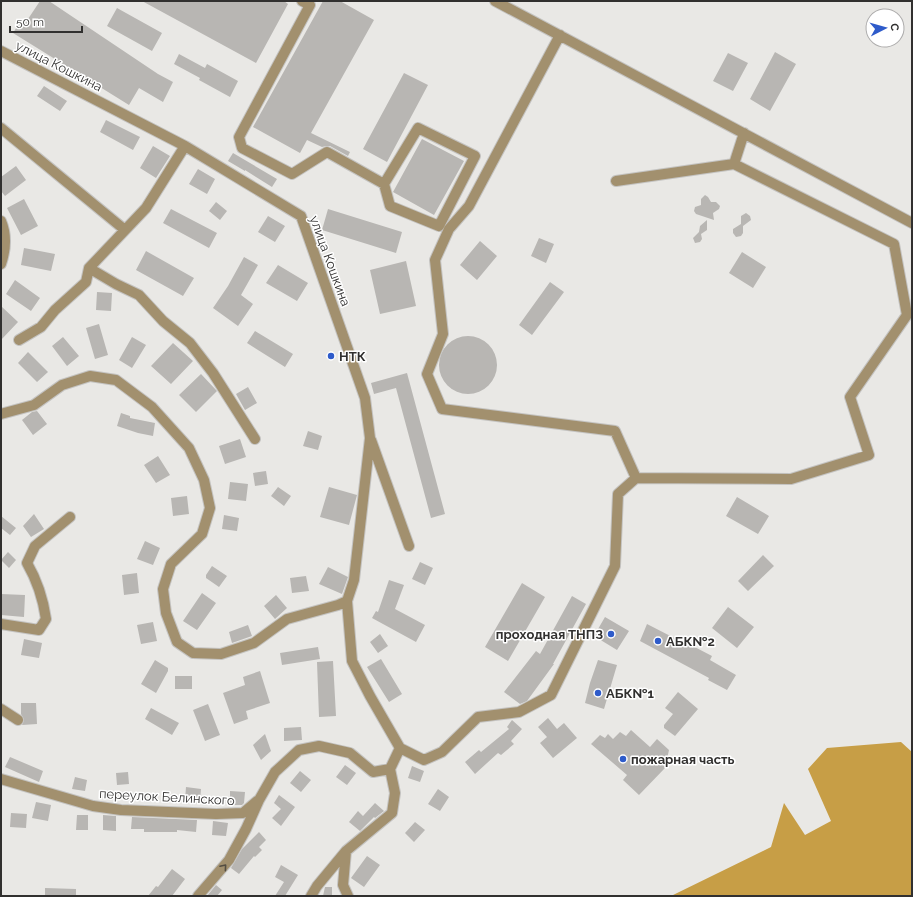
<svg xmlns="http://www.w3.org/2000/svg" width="913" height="897" font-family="Raleway,sans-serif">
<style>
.forest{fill:#c79e46}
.building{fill:#b8b6b3}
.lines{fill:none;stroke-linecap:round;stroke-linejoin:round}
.minor-casing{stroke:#c4c3c1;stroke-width:12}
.minor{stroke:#a2906e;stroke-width:10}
.oneway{stroke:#534d42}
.poi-dot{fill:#2e5bca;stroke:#fff;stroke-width:1.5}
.labels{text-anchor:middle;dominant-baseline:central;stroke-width:3;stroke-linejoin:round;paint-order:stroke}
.street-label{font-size:13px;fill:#31302f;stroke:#fff}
.poi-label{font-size:13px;font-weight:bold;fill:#31302f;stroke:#fff;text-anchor:start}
</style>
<rect width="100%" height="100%" fill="#e9e8e5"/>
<path class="forest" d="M901,742L912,752V896H671L771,847L784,803L805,835L831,821L808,769L827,748Z"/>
<path class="building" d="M40,1H49L158,74L173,82L163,102L139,88L129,105L13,33L22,19L26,22Z
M142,1H284L288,4L256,63Z
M323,1H340L374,20L311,133L350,152L348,156L330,146H326L322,147L307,140L300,153L253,127Z
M117,8L162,33L152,51L107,26Z
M775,52L796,64L770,111L750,99Z
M728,53L748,63L733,91L713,81Z
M179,54L205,68L207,64L238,81L230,97L199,80L200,78L174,64Z
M404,73L428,85L387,162L363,149Z
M44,86L67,101L60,111L37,96Z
M106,120L140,137L133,150L100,132Z
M422,139L464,161L434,215L393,192Z
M153,146L170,156L156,178L140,168Z
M233,153L277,179L272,187L245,170V171L228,161Z
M16,166L26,180L5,196L1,191V177Z
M198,169L215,179L207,194L189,184Z
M705,195L708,197L711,202H716L720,206L719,209L713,213L714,220L696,214L694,211L695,207L701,205V199Z
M24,199L38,226L21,235L7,208Z
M216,202L227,211L220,220L209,211Z
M171,209L217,233L209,248L163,223Z
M328,209L402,232L396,253L322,230Z
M746,213L750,216L751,220L743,226V233L741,236L736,237L733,233V229L741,224V216Z
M268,216L285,226L275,242L258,232Z
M707,220V230L701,234L702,239L700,242L695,243L693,238L699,232L700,226Z
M539,238L554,244L546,263L531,256Z
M480,241L497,256L477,280L460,265Z
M24,248L55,254L51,271L21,265Z
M146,251L194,278L183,296L136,270Z
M742,252L766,267L753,288L729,273Z
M244,257L258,265L241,295L253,304L238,326L213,308L228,286Z
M406,261L416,306L380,314L370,270Z
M278,265L308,283L297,301L266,283Z
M15,280L40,298L31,311L6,294Z
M550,282L564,292L532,335L519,325Z
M97,292L112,293L111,311L96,310Z
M1,306L18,322L1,340Z
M99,324L108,355L95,359L86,328Z
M255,331L293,354L285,367L247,343Z
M439 365a29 29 0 1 1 58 0a29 29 0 1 1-58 0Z
M63,337L79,356L67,366L52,346Z
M132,337L146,345L132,368L119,360Z
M173,343L193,361L171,384L151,366Z
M28,352L48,372L37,382L18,363Z
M407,373L445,514L431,518L396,388L374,394L371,383Z
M201,374L217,391L196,412L179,395Z
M248,387L257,403L245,410L236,394Z
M37,411L47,424L33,435L22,420L32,412Z
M121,413L130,416V418L155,423L153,436L138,433L117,426Z
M308,431L322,436L318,450L303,446Z
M240,439L246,457L225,464L219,446Z
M158,456L170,475L156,483L144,465Z
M266,471L268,484L255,486L253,473Z
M230,482L248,484L246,501L228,499Z
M278,487L291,496L284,506L271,496Z
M329,487L357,495L349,525L320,517Z
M187,496L189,514L173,516L171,498Z
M737,497L769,516L758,534L726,516Z
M34,514L44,529L31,537L23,526Z
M224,515L239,518L237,531L222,529Z
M1,516L16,528L10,535L1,528Z
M145,541L160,548L153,565L137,559Z
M8,552L16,560L9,568L1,560Z
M763,555L774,566L748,591L738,581Z
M420,562L433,568L425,585L412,579Z
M212,566L227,576L219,587L206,578V575Z
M328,567L348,577L342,594L319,584Z
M137,573L139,593L124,595L122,575Z
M306,576L309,591L292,593L290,578Z
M389,580L404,585L395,609L425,625L416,642L372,618L376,611L378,612Z
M522,583L545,597L508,661L485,647Z
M202,593L216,603L197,630L183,621Z
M1,594L25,595L24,617L1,615Z
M276,595L287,608L275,619L264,606Z
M572,596L586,604L553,664H554L527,701L520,704L504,692L536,651L540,654Z
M728,607L754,627L737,648L712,628Z
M605,617L629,631L617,650L594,636Z
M153,622L157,641L141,644L137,625Z
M647,624L684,643L685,642L712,656L710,660L736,675L727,690L708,680L709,678L640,641Z
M248,625L252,636L232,643L229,632Z
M380,634L388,646L378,653L370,642Z
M24,639L42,643L39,658L21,655Z
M318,647L320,659L282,665L280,653Z
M381,659L402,694L389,702L367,667Z
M155,660L168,668V671L156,693L141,684Z
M598,660L617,665L604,709L585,703L590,683Z
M333,661L336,716L319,717L317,662Z
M260,671L270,703L246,711L248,719L234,724L223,693L245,685L243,677Z
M175,676H192V689H175Z
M678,692L698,709L675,736L664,728V725L673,714L665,708Z
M21,703H36L37,724L22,725L24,720L21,714Z
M208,704L220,735L205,741L193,710Z
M151,708L179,723L172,735L145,719Z
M548,718L557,729L564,723L577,738L553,758L540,743L547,737L538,727Z
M512,720L522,729L511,741L514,744L501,755L498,753L475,774L465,762L479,750L481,752L509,729L507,727Z
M301,727L302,740L284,741V728Z
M631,730L650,747L657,739L669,750L665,768L639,795L623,780L627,775L591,744L600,735L605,738L608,734L613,739L620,732L626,736Z
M265,734L271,751L261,760L253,745Z
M10,757L43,771L39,782L5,767Z
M345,765L356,773L347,785L336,777Z
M412,766L424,771L420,782L408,778Z
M300,771L311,780L301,792L290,783Z
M128,772L129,784L117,785L116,773Z
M75,777L87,780L85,791L72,789Z
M186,787L201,789L200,801L185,800Z
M438,789L449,797L440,811L428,804Z
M230,791L245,792L244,803L242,805H230Z
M279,795L295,807L281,826L272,818L281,809L274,803Z
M36,802L51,805L48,821L32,818Z
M375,803L384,811L375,818L374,817L360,831L349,822L358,811L363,816Z
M11,813L27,814L26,828L10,827Z
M77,815H88V830H76Z
M103,815L116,816V831L103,830Z
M132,817L197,820L196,832L177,830V832H144V829H131Z
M213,821L228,823L226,836L212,835Z
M415,822L425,830L414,842L405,833Z
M259,832L266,840L259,847L262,850L255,857L254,856L239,874L231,868L242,849Z
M367,856L380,865L364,887L351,878Z
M281,865L298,875L285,896H275L284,882L275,877Z
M172,869L185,879L172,896H148L156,886L158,887Z
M216,885L222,890L217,896H207Z
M325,887H332V896H323Z
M45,888L76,889V896H45Z"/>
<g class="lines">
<defs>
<path id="minor" d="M302,1L310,5L239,137L242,148L292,174L327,152L384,184L390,206L439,226L475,156L418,128L384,184
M495,1L912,223
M1,51L185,146L301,216L365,398L370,438L354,580L347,601L352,661L370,696L400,748L424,760L442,752L478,717L519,712L551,695L615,566L618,494L636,478L615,431L442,409L427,374L443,334L435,260L449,229L469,206L560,35
M1,128L125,230
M616,181L734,164L744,133
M1,221C7,235 6,249 1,264
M89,268L116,284L139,295L163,321L190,343L213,373L255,439
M19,340L41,327L55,310L86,282L89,268L146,208L185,146
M1,414L34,405L62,385L90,376L116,380L152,407L189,448L204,480L210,508L202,534L171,564L163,589L166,613L177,642L193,653L221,654L254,643L287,619L338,605L347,601
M371,440L409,546
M636,478L791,479L869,455L850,397L907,315L894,244L734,164
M1,624L39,630L46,619C43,598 38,582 27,563L35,546L70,517
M1,709L18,720
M1,779L93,806L121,810L216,814L243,813L257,801
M346,851L343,885L348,896
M198,896L229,860L246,829L259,800L275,772L299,750L319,746L350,753L373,772L390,769L400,748
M311,896L317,886L346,851L392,813L395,793L390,769"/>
</defs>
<use href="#minor" class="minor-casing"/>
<use href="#minor" class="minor"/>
</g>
<defs><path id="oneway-chevron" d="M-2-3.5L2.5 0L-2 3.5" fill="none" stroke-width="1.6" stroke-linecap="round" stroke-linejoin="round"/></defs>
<use class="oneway" href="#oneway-chevron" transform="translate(224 867) rotate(-50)"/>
<g class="poi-dot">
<circle cx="331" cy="356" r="4"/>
<circle cx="611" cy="634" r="4"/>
<circle cx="658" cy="641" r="4"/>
<circle cx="598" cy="693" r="4"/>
<circle cx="623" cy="759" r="4"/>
</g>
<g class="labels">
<g class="street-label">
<text transform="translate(59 66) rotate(27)">улица Кошкина</text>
<text transform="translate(330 261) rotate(70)">улица Кошкина</text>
<text transform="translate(167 797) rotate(3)">переулок Белинского</text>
</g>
<g class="poi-label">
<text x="339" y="356">НТК</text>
<text x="603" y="634" text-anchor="end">проходная ТНПЗ</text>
<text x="666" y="641">АБК№2</text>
<text x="606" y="693">АБК№1</text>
<text x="631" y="759">пожарная часть</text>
</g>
</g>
<rect width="913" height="897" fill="none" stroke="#31302f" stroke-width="4"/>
<g transform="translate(885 28) rotate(84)"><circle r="19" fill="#ffffff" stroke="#adacac"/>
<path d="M0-3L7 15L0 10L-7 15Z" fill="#2e5bca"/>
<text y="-6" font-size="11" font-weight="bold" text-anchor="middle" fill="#31302f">С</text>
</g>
<path d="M10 26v6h72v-6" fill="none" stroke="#31302f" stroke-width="2"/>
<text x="16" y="26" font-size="12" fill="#31302f" stroke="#ffffff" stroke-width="3" paint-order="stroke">50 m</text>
</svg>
